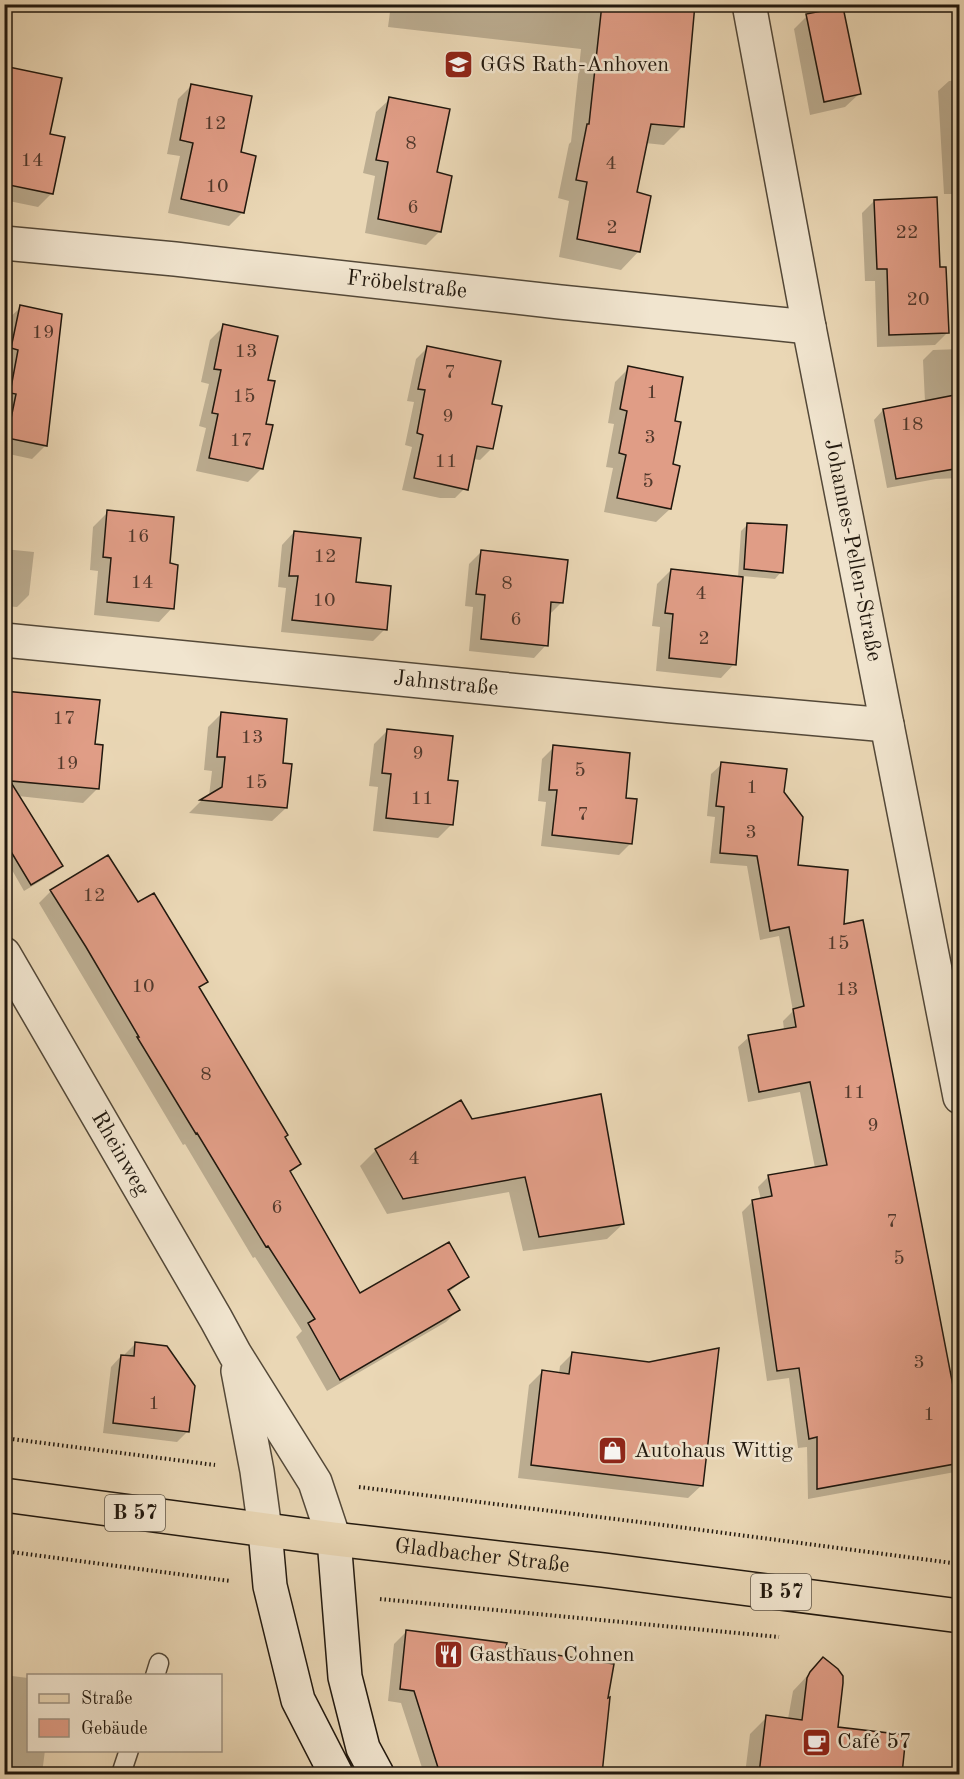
<svg xmlns="http://www.w3.org/2000/svg" width="964" height="1779" font-family="'Old Standard TT',serif">
<style>
.shadow{fill:#0003}
.building{fill:#e09d86;stroke:#21180e;stroke-width:1.5}
.lines{fill:none;stroke-linecap:round;stroke-linejoin:round}
.lane-casing{stroke:#534838;stroke-width:21}
.street-casing{stroke:#534838;stroke-width:36}
.secondary-casing{stroke:#21180e;stroke-width:36}
.primary-casing{stroke:#21180e;stroke-width:36}
.path{stroke:#21180e;stroke-width:4;stroke-dasharray:1.5 3;stroke-linecap:butt}
.lane{stroke:#f1e5cf;stroke-width:18}
.street{stroke:#f1e5cf;stroke-width:33}
.secondary{stroke:#f1e5cf;stroke-width:33}
.primary{stroke:#ead7b5;stroke-width:33}
.labels{text-anchor:middle;dominant-baseline:central;stroke-width:5;stroke-linejoin:round;paint-order:stroke}
.number-label{font-size:20px;fill:#51392c}
.shield{fill:#f1e5cf;stroke:#5f5648;stroke-width:1.5}
.shield-label{font-size:21px;font-weight:bold;fill:#21180e}
.poi-label{font-size:22px;fill:#21180e;stroke:#f1e5cf;text-anchor:start}
.street-label{font-size:22px;fill:#21180e;stroke:#f1e5cf}
</style>
<rect width="100%" height="100%" fill="#ead7b5"/>
<filter id="stains"><feTurbulence type="fractalNoise" baseFrequency=".00333" numOctaves="4"/><feColorMatrix values="0 0 0 0 .2 0 0 0 0 .09 0 0 0 0 .02 0 0 0 .5 -.17"/></filter>
<radialGradient id="worn" r=".72"><stop offset=".6" stop-color="#630" stop-opacity="0"/><stop offset="1" stop-color="#630" stop-opacity=".3"/></radialGradient>
<path class="shadow" d="M391,4H693L682,127L664,145L645,143L635,194L639,251L621,270L559,257L569,201L558,198L569,144L571,142L581,49L388,27Z
M807,16L859,94L845,107L810,115L794,29Z
M4,67L48,135L52,193L38,207L4,200Z
M960,80V194H944L938,91L949,81Z
M192,85L239,154L243,212L229,226L168,213L180,156L167,154L178,99Z
M390,99L435,173L440,231L426,245L365,233L375,176L363,173L376,112Z
M874,201L939,269L947,333L935,345L877,347L875,281H865L862,213Z
M21,307L46,445L32,459L4,453V333L7,320Z
M224,326L267,381L262,468L248,482L196,471L206,428L199,426L209,384L201,382L210,340Z
M428,347L490,405L492,448L480,460L473,459L467,486L455,498H440L402,490L412,447L405,445L414,402L407,401L416,359Z
M960,349V478L936,479L887,488L874,420L883,410L925,402L923,360L933,350Z
M629,368L673,422L671,465L678,467L670,509L656,522L604,512L613,468L606,467L614,424L608,423L615,382Z
M107,513L172,608L159,622L94,615L98,571L90,570L93,527Z
M748,524L781,572L775,579L742,576L734,664L721,678L656,671L660,627L652,626L657,584L671,570L738,577L741,531Z
M294,532L355,584L385,629L373,641L281,632L286,588L278,587L282,545Z
M4,549L34,552L29,595L17,607L4,606Z
M482,551L562,602L549,615L546,645L534,658L469,651L473,607L465,606L469,564Z
M222,713L282,765L286,808L272,821L189,813L201,801L209,796L212,771L204,770L208,727Z
M388,730L446,781L452,824L438,838L373,831L378,787L369,786L374,744Z
M94,746L97,789L83,803L18,796L61,866L54,873L24,891L4,856V759Z
M554,747L625,800L631,843L619,855L541,846L546,802L538,801L542,759Z
M722,764L783,792L797,867L842,926L960,1430V1468L955,1472L808,1499L807,1447L798,1448L789,1378L767,1381L742,1212L753,1201L761,1200L758,1187L768,1177L815,1168L800,1092L748,1102L738,1047L749,1037L784,1030L783,1021L793,1011L779,936L760,940L747,866L710,863L715,817L707,816L711,774Z
M51,891L138,904L206,982L198,989L299,1164L289,1174L359,1295L467,1277L448,1293L458,1310L446,1322L327,1391L296,1337L302,1331L255,1257L253,1258L185,1144L183,1145L39,903Z
M460,1102L471,1121L623,1224L607,1239L523,1251L509,1192L387,1214L360,1166L376,1150Z
M135,1344L188,1431L177,1442L103,1433L111,1367L121,1356L125,1357V1354Z
M573,1353L702,1485L688,1498L518,1478L529,1385L542,1372L559,1374L560,1366Z
M407,1631L504,1648L606,1699H609L600,1774H424L401,1703L388,1701L394,1644Z
M823,1659L836,1728L904,1736L900,1774H745L750,1734L767,1717L788,1719L793,1691Z
M4,1675L28,1678V1750H45L42,1774H4Z"/>
<path class="building" d="M602,4H695L684,127L651,124L637,192L651,196L640,252L577,239L587,182L576,180L587,124H589Z
M843,7L861,94L824,102L806,14Z
M4,66L62,78L50,134L65,137L53,194L4,184Z
M191,84L252,96L241,152L256,156L244,213L181,199L193,143L180,140Z
M389,97L450,109L437,172L452,176L441,232L378,219L388,162L376,160Z
M937,197L940,267H946L949,333L889,335L887,269H877L874,200Z
M20,305L62,314L47,446L7,438L16,394L10,393L18,350L11,348Z
M223,324L278,336L268,380L275,381L266,424L273,425L263,469L209,458L218,414L212,413L221,370L214,369Z
M427,346L501,361L492,404L502,406L493,449L477,446L468,490L414,478L423,435L417,433L425,390L418,389Z
M628,366L683,377L675,421L681,422L673,464L680,466L671,509L617,498L626,455L619,453L627,411L620,409Z
M960,394V468L896,479L883,409Z
M107,510L174,517L170,563L178,565L174,609L107,602L111,558L103,557Z
M747,523L787,525L783,573L744,569Z
M294,531L361,538L356,582L391,586L387,630L292,620L298,576H289Z
M481,550L568,560L563,603L551,602L548,646L481,639L485,595L476,594Z
M671,569L743,577L736,665L669,658L673,614L665,613Z
M4,691L100,700L95,744L103,745L99,789L10,781L63,866L31,885L4,840Z
M221,712L287,719L283,763L292,764L287,808L200,800L222,787L225,757H217Z
M387,729L453,736L448,780L458,781L453,825L386,818L391,774L382,773Z
M553,745L630,753L626,798L637,799L632,844L552,835L557,790H549Z
M721,762L787,769L784,792L803,817L798,865L848,870L844,924L863,920L960,1422V1463L817,1489V1437L809,1439L799,1368L777,1371L752,1200L772,1196L768,1175L827,1165L810,1082L759,1092L748,1035L796,1027L793,1009L804,1006L789,927L770,931L757,856L720,853L724,807L716,806Z
M108,855L138,902L154,893L208,982L199,987L288,1135L285,1137L301,1164L290,1171L360,1293L449,1242L469,1277L448,1290L460,1310L340,1380L308,1323L315,1319L268,1246L266,1247L197,1133L196,1134L137,1037H139L86,947L50,890Z
M601,1094L624,1224L539,1237L525,1177L403,1199L375,1149L461,1100L472,1119Z
M135,1342L167,1346L195,1386L189,1432L113,1423L121,1355L134,1356Z
M719,1348L703,1486L531,1465L542,1370L569,1374L572,1352L649,1362Z
M406,1630L507,1643L506,1647L614,1664L608,1698L610,1697L602,1774H440L414,1691L400,1689Z
M823,1657L838,1669L843,1676V1683L838,1727L906,1735L902,1774H759L766,1715L802,1720L807,1678L810,1672Z"/>
<g class="lines">
<defs>
<path id="lane" d="M155,1676L159,1663
M121,1774L129,1750"/>
<g id="street">
<path id="s1" d="M749,4L809,327L960,1097"/>
<path id="s2" d="M4,243L175,259L560,302L809,327"/>
<path id="s3" d="M4,640L673,706L887,725"/>
<path id="s4" d="M4,954L216,1319L235,1354L315,1482L334,1539"/>
<path d="M238,1371L257,1471L265,1530"/>
</g>
<path id="secondary" d="M265,1530L270,1586L298,1700L336,1774
M334,1539L345,1677L363,1748L377,1774"/>
<g id="primary">
<path id="s5" d="M4,1495L334,1539L603,1570L960,1616"/>
</g>
</defs>
<use href="#lane" class="lane-casing"/>
<use href="#street" class="street-casing"/>
<use href="#secondary" class="secondary-casing"/>
<use href="#primary" class="primary-casing"/>
<path class="path" d="M4,1438L215,1465
M359,1487L671,1526L960,1564
M4,1551L230,1581
M380,1599L779,1637"/>
<use href="#lane" class="lane"/>
<use href="#street" class="street"/>
<use href="#secondary" class="secondary"/>
<use href="#primary" class="primary"/>
</g>
<defs>
<symbol id="school-square" viewBox="-11 -11 22 22"><rect x="-9" y="-9" width="18" height="18" rx="4" fill="#8f2418" stroke="#f1e5cf"/><path d="M0-5L7-2L0 1L-7-2ZM-4 1L0 2.5L4 1V4Q0 6-4 4Z" fill="#fff"/></symbol>
<symbol id="shop-square" viewBox="-11 -11 22 22"><rect x="-9" y="-9" width="18" height="18" rx="4" fill="#8f2418" stroke="#f1e5cf"/><path d="M-5-2.5h2.3a2.7 3.5 0 0 1 5.4 0H5L5.5 6h-11ZM-1.5-2.5h3a1.5 2.3 0 0 0-3 0Z" fill="#fff"/></symbol>
<symbol id="restaurant-square" viewBox="-11 -11 22 22"><rect x="-9" y="-9" width="18" height="18" rx="4" fill="#8f2418" stroke="#f1e5cf"/><path d="M-5-6h1v4h1v-4h1v4h1v-4h1v5L-1.5 .5V6h-2V.5L-5-1ZM5-6V6H3V1.5H1.5Q1.5-4 5-6Z" fill="#fff"/></symbol>
<symbol id="cafe-square" viewBox="-11 -11 22 22"><rect x="-9" y="-9" width="18" height="18" rx="4" fill="#8f2418" stroke="#f1e5cf"/><path d="M-5.5-4.5H6V0H3Q3 3.5 0 3.5H-2.5Q-5.5 3.5-5.5 0ZM3-3.2v2h1.7v-2ZM-6 4.5H4V6H-6Z" fill="#fff"/></symbol>
</defs>
<g fill-rule="evenodd">
<use href="#school-square" x="442" y="48" width="33" height="33"/>
<use href="#shop-square" x="596" y="1434" width="33" height="33"/>
<use href="#restaurant-square" x="432" y="1638" width="33" height="33"/>
<use href="#cafe-square" x="800" y="1726" width="33" height="33"/>
</g>
<g class="labels">
<g class="number-label">
<text x="215" y="124">12</text>
<text x="411" y="144">8</text>
<text x="32" y="161">14</text>
<text x="611" y="164">4</text>
<text x="217" y="187">10</text>
<text x="413" y="208">6</text>
<text x="612" y="228">2</text>
<text x="907" y="233">22</text>
<text x="918" y="300">20</text>
<text x="43" y="333">19</text>
<text x="246" y="352">13</text>
<text x="450" y="373">7</text>
<text x="652" y="393">1</text>
<text x="244" y="397">15</text>
<text x="448" y="417">9</text>
<text x="912" y="425">18</text>
<text x="650" y="438">3</text>
<text x="241" y="441">17</text>
<text x="446" y="462">11</text>
<text x="648" y="482">5</text>
<text x="138" y="537">16</text>
<text x="325" y="557">12</text>
<text x="142" y="583">14</text>
<text x="507" y="584">8</text>
<text x="701" y="594">4</text>
<text x="324" y="601">10</text>
<text x="516" y="620">6</text>
<text x="704" y="639">2</text>
<text x="64" y="719">17</text>
<text x="252" y="738">13</text>
<text x="418" y="754">9</text>
<text x="67" y="764">19</text>
<text x="580" y="771">5</text>
<text x="256" y="783">15</text>
<text x="752" y="788">1</text>
<text x="422" y="799">11</text>
<text x="583" y="815">7</text>
<text x="751" y="833">3</text>
<text x="94" y="896">12</text>
<text x="838" y="944">15</text>
<text x="143" y="987">10</text>
<text x="847" y="990">13</text>
<text x="206" y="1075">8</text>
<text x="854" y="1093">11</text>
<text x="873" y="1126">9</text>
<text x="414" y="1159">4</text>
<text x="277" y="1208">6</text>
<text x="892" y="1222">7</text>
<text x="899" y="1259">5</text>
<text x="919" y="1363">3</text>
<text x="154" y="1404">1</text>
<text x="929" y="1415">1</text>
</g>
<g class="shield">
<rect x="105" y="1495" width="60" height="36" rx="4.5"/>
<rect x="751" y="1574" width="60" height="36" rx="4.5"/>
</g>
<g class="shield-label">
<text x="135" y="1513">B 57</text>
<text x="781" y="1592">B 57</text>
</g>
<g class="poi-label">
<text x="480" y="65">GGS Rath-Anhoven</text>
<text x="634" y="1451">Autohaus Wittig</text>
<text x="469" y="1655">Gasthaus Cohnen</text>
<text x="837" y="1742">Café 57</text>
</g>
<g class="street-label">
<text stroke="none"><textPath href="#s2" startOffset="405">Fröbelstraße</textPath></text>
<text stroke="none"><textPath href="#s1" startOffset="556">Johannes-Pellen-Straße</textPath></text>
<text stroke="none"><textPath href="#s3" startOffset="444">Jahnstraße</textPath></text>
<text stroke="none"><textPath href="#s4" startOffset="231">Rheinweg</textPath></text>
<text stroke="none"><textPath href="#s5" startOffset="482">Gladbacher Straße</textPath></text>
</g>
</g>
<rect width="964" height="1779" fill="none" stroke="#ead7b5" stroke-width="24"/>
<rect x="6" y="6" width="952" height="1767" fill="none" stroke="#21180e" stroke-width="3"/>
<rect x="12" y="12" width="940" height="1755" fill="none" stroke="#21180e" stroke-width="1.5"/>
<rect x="27" y="1674" width="195" height="78" fill="#f1e5cf" stroke="#9e9382" stroke-width="1.5"/>
<rect x="39" y="1694" width="30" height="9" fill="#ead7b5" stroke="#9e9382" stroke-width="1.5"/>
<text x="81" y="1704" font-size="18" fill="#21180e">Straße</text>
<rect x="39" y="1719" width="30" height="18" fill="#e09d86" stroke="#9e9382" stroke-width="1.5"/>
<text x="81" y="1734" font-size="18" fill="#21180e">Gebäude</text>
<rect width="100%" height="100%" filter="url(#stains)"/>
<rect width="100%" height="100%" fill="url(#worn)"/>
</svg>
